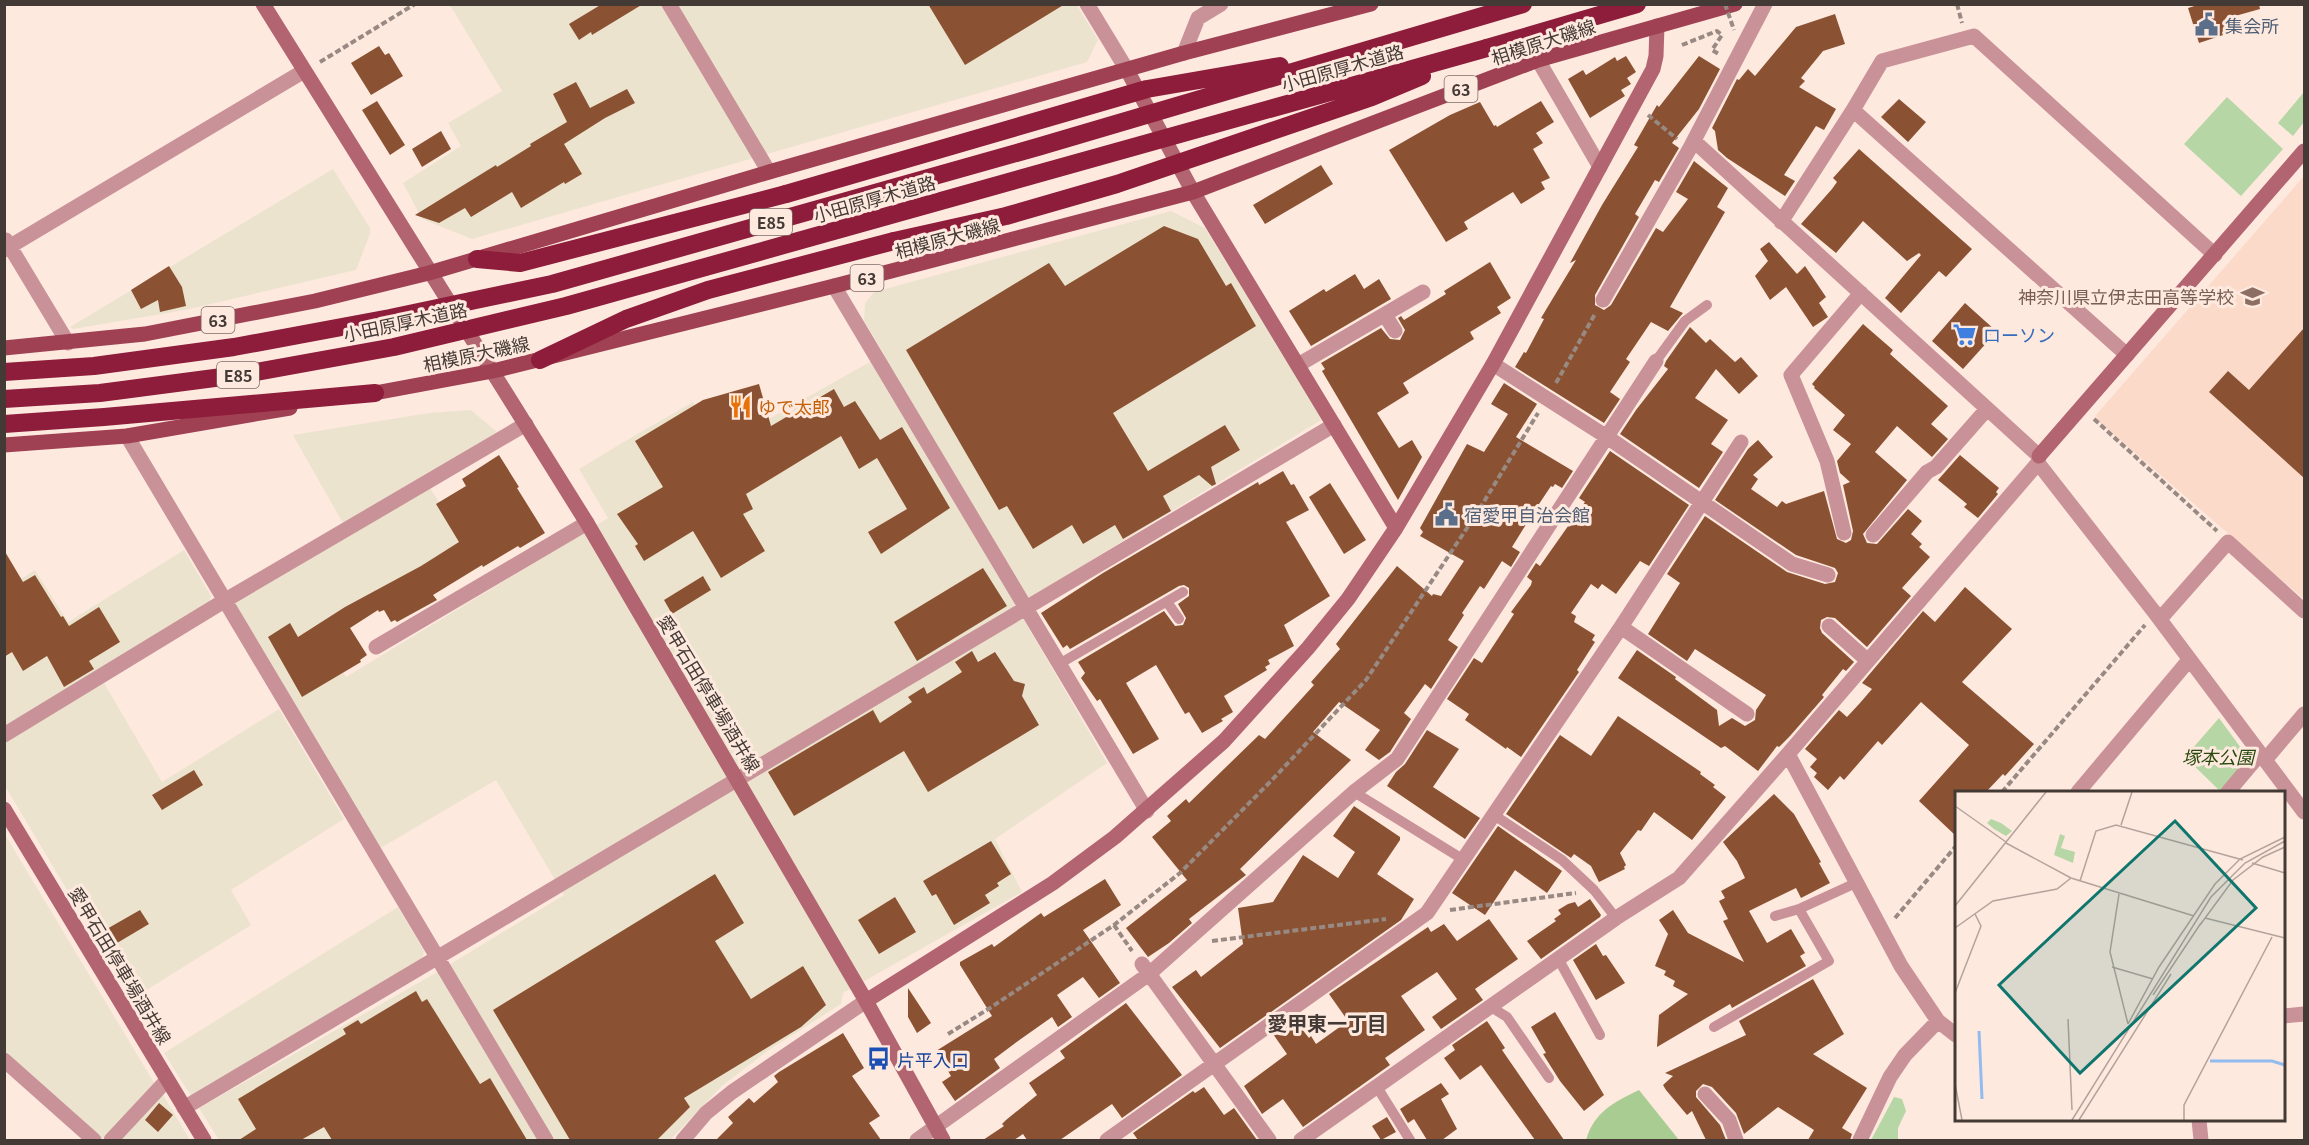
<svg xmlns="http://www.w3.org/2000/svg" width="2309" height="1145" font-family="Georgia,'Noto Sans JP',serif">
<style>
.industrial{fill:#ece3ce}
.built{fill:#fbdac9}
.green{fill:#b7d6a5}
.forest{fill:#a8cc92}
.building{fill:#8a5233}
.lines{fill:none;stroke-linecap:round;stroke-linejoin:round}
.path{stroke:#988982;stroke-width:4;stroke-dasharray:6 3;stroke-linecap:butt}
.lane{stroke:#c99298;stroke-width:10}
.street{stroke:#c99298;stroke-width:15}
.secondary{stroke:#b26470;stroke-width:15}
.primary{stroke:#9f4153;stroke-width:15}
.highway{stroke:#8e1d3b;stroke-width:18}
.path-bridge{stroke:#988982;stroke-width:4;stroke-dasharray:6 3;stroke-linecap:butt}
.highway-bridge{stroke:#8e1d3b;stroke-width:18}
.labels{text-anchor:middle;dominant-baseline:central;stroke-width:6;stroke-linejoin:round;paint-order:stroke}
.shield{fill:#fee9df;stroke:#7c6e68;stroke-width:1.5}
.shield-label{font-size:16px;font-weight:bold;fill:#443a35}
.service-label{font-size:18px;fill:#4e5e75;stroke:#fee9df;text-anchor:start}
.street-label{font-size:18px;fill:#443a35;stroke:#fee9df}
.education-label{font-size:18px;fill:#785e54;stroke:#fee9df;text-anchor:end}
.shop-label{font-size:18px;fill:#366cbe;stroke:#fee9df;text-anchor:start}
.food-label{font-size:18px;fill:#c56008;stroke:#fee9df;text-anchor:start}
.park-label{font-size:18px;font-style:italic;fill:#28490d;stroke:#fee9df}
.transit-label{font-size:18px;fill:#164399;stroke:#fee9df;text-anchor:start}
.neighbourhood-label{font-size:20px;font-weight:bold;fill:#443a35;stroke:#fee9df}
.inset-river{fill:none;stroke:#92bcf0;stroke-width:3}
.inset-road{fill:none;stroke:#b4a39b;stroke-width:1.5}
.view{fill:#0f766e;fill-opacity:0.15;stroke:#0f766e;stroke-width:3}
.inset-edge{fill:none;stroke:#443a35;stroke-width:3}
</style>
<rect width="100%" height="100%" fill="#fee9df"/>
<path class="industrial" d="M450,5H1077L1098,40L1087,62L472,239L422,219L403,183L461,146L448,123L502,91Z
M333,169L370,228V234L356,270L185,310L73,329L70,327Z
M1171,211L1205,228L1323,419L1016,606L1107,763L995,839L1022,892L843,993L841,1004L769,1050L722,1086L670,1140H219L199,1108L434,974L564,895L496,780L379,849L231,604L429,486L463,541L316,630L346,677L608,518L579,469L627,440L693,402L719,447L884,354L864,321L865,303L874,292Z
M471,410L497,432L344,525L293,435L429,413Z
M184,550L211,596L208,606L5,729V589L35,570L68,622Z
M104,683L162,782L279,709L344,819L231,890L251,925L132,999L5,786L4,741Z
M4,833L156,1086L110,1138H99L5,1054Z
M398,907L424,951L422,961L191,1096L164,1053Z
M162,1093L190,1140H120Z"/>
<path class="built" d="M2304,176V599L2097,420L2096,415Z"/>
<path class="green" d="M2304,92V122L2293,136L2278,123Z
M2227,97L2283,149L2241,196L2184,144Z
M2219,718L2241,748L2244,767L2221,792L2185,757Z
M1894,1097L1902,1099L1906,1111L1898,1128V1140H1871Z"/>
<path class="forest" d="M1639,1090L1679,1140H1586C1594,1112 1614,1102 1639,1090Z"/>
<path class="building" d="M602,4H643L592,35L591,32L579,40L569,24Z
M928,4H1065L965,65Z
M2201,4H2259L2260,9L2228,18L2229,33L2199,43L2188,8Z
M1835,14L1845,44L1823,51L1801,78L1805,81L1799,87L1836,109L1824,130L1816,126L1784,175L1795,181L1785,196L1727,158L1718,150L1715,131L1712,128L1737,79L1739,80L1748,69L1755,76L1796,27Z
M379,46L385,55L389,53L403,76L371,95L351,63Z
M1626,56L1636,72L1627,78L1631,84L1621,90L1625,96L1590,118L1568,79L1583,70L1586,75L1615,57L1617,61Z
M1699,56L1720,69L1699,109L1672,143L1679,148L1659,182L1655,180L1635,214L1639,217L1595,295V305L1604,310L1611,305L1656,228L1663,232L1688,199L1676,192L1694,161L1728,188L1717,207L1725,212L1670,307L1683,313L1668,331L1651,322L1626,359L1630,362L1610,392L1620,399L1604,423L1515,367L1524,352L1526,353L1544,319L1541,318L1576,260L1570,263L1602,205L1638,147L1634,145L1657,105L1659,107Z
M576,82L590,108L627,89L635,103L605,118L564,144L582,174L565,184L564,182L521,208L512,192L471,217L465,208L439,223L415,215L496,165L497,167L531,146L530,144L567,122L553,94Z
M1899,99L1926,122L1908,142L1881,117Z
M377,101L405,145L390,155L362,110Z
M1541,101L1554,122L1536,133L1543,143L1533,149L1550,178L1541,182L1545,189L1521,204L1513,192L1464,222L1468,229L1446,242L1389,150L1450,115L1480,102L1494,126L1496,125L1497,127Z
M441,131L451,149L422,167L412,149Z
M1859,149L1972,249L1946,277L1939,271L1901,313L1885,298L1921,255L1919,253L1907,261L1863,221L1836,253L1801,224L1832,189L1837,182L1833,178Z
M1321,165L1333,184L1265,224L1253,205Z
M1164,226L1198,239L1226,286L1231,283L1256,326L1113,413L1148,471L1225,425L1240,450L1211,467L1216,484L1212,486L1199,475L1163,496L1171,511L1123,539L1115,525L1083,544L1072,525L1033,549L1007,506L999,510L906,350L1049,263L1065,286Z
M1769,242L1797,274L1805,266L1826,297L1819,303L1828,317L1813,327L1786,287L1770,300L1755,276L1768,261L1760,249Z
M1490,262L1511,298L1497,307L1501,313L1470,332L1474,339L1403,383L1409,393L1377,413L1399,448L1412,440L1422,457L1398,500L1322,371L1325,369L1321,363L1381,328L1390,339L1400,340L1405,330L1398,318L1401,316L1404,320L1446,294L1444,291Z
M169,266L182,287L186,306L160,312L158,300L141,309L131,290Z
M1355,274L1364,289L1379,279L1391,299L1311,346L1289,311L1324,289L1326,292Z
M1965,303L1995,330L1988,337L1990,339L1963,369L1932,341Z
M1863,324L1893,350L1890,354L1948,406L1931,424L1948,439L1932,457L1897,426L1875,452L1907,480L1863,534L1867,543L1877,544L1908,509L1922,521L1911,534L1922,544L1919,547L1930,557L1902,588L1911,596L1867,647L1835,618L1827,617L1821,620L1820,628L1822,633L1854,662L1846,671L1843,669L1822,695L1824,697L1790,736L1779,747L1777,746L1758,771L1725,746L1721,748L1618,678L1637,650L1676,677L1675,679L1717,710L1719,726L1732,718L1745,726L1755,720L1756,710L1766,695L1695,649L1687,661L1648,634L1680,583L1667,574L1705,516L1787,572L1825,584L1835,582L1838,573L1835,568L1796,555L1715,500L1748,449L1758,440L1773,457L1753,475L1758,479L1751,489L1777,507L1782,501L1786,504L1824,491L1837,539L1846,543L1851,540L1853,531L1843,485L1850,482L1840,473L1837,461L1851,444L1833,430L1845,415L1814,388L1815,387L1812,384Z
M1690,327L1706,343L1710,339L1735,362L1741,357L1758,376L1739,394L1716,369L1695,398L1728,420L1711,444L1723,452L1699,488L1620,434L1636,410L1668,369L1664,366L1666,361Z
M2304,328V478L2209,392L2228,371L2249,390Z
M1504,383L1537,404L1516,437L1573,471L1562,488L1555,484L1553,487L1551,486L1537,507L1512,547L1520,552L1511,567L1502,561L1484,589L1480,586L1462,613L1464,615L1448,640L1458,647L1431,689L1425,684L1404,713L1411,719L1390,752L1379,760L1365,750L1380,730L1339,702L1313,732L1351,760L1240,869L1246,875L1189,919L1192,923L1169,943L1148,957L1126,928L1187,880L1152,837L1171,821L1167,816L1186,799L1189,803L1259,735L1265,739L1314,685L1311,682L1340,649L1336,644L1397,566L1432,596L1433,594L1441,596L1464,561L1420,536L1423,532L1420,528L1467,444L1484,452L1508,414L1491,404Z
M759,384L771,426L834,389L844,407L855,401L880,440L902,427L950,508L881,554L868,532L907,509L877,458L859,469L841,436L746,494L753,509L743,514L765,551L721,578L693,531L644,561L635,546L638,544L617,514L663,487L635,441L703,400Z
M1610,451L1689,505L1649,566L1640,561L1616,594L1602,584L1598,589L1591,584L1571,613L1576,616L1574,622L1595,635L1592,640L1595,642L1577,670L1579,672L1521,757L1507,747L1506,749L1465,720L1469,714L1447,699L1474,658L1482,663L1514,614L1511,612L1531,585L1532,581L1527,577L1536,563L1540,566L1585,502L1579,498Z
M499,455L519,487L517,488L545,533L520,548L518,546L483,567L482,565L433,595L437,600L397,622L395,620L391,622L384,610L379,612L378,610L350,628L367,655L360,660L361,662L302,697L268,637L290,623L298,637L345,607L421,566L459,542L436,504L466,486L462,479Z
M1960,455L1999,488L1996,492L1998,494L1978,518L1964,507L1967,504L1938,480Z
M1283,471L1291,485L1294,484L1309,510L1286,522L1330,596L1284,625L1294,646L1268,660L1270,664L1265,667L1267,670L1224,696L1233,712L1221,719L1223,721L1202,733L1189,712L1185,714L1156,665L1126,683L1159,739L1133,754L1100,699L1097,701L1081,678L1085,673L1078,662L1164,611L1175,626L1183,625L1186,618L1178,604L1189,596V588L1184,585L1179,586L1070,649L1067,645L1063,648L1041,613L1103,573L1258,482L1259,485Z
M1330,483L1366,540L1344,554L1309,497Z
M4,550L23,582L35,575L61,617L63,616L69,626L99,607L120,642L89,661L94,669L64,687L47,656L23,671L12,652L4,657Z
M983,568L1007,606L917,661L894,622Z
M703,576L711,590L672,614L664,600Z
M1965,587L2012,629L1962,682L2034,744L2005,776L2003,774L1986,792H1956V836L1919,801L1969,745L1921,702L1882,745L1878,741L1844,780L1840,776L1828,790L1814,777L1817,773L1810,767L1817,759L1805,749L1839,710L1847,717L1860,703L1872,689L1862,683L1923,611L1935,622Z
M972,651L978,662L995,652L1014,681L1025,684L1022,696L1039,725L928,792L904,751L794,816L768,772L873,710L880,723L912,702L908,697L924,687L927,694L962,672L955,662Z
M1618,716L1701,772L1700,774L1715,785L1713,787L1726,797L1692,840L1654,812L1641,831L1638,830L1620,853L1626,865L1624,867L1625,869L1599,882L1591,866L1574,854L1571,858L1506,814L1560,735L1591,756Z
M1427,730L1459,749L1433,787L1480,818L1465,839L1387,786L1396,772L1405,764Z
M194,770L203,785L162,810L152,795Z
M1774,794L1794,814L1821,862L1819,863L1830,883L1801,898L1796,888L1749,911L1767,943L1791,929L1805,953L1800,956L1806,966L1732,1008L1730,1004L1657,1047L1659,1015L1688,994L1673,986L1675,981L1664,975L1666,971L1655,966L1668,934L1659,920L1673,910L1688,933L1744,962L1723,921L1728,919L1719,901L1725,898L1721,891L1745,878L1737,861L1723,842Z
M1354,806L1400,837V840L1377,874L1414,899L1401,920L1220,1048L1172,987L1196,970L1201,977L1243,944L1238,908L1273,902L1303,855L1338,878L1355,852L1333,836Z
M1498,826L1562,871L1547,893L1515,870L1485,915L1452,893Z
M991,841L1011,874L997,883L999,886L985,895L990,903L954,925L936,894L932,896L923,881Z
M715,874L744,923L715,941L751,999L803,966L826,1005L801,1027L684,1098L690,1107L657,1140H570L493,1010Z
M1105,879L1121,905L1083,930L1120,983L1099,998L1083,977L1057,995L1072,1017L1058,1027L1052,1017L1018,1041L994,1059L1000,1068L955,1101L942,1082L951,1076L936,1051L992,1016L960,965V962L992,944L994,947L1041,913L1044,917Z
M895,897L916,932L879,954L858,920Z
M1590,899L1601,915L1600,917L1541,959L1527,941L1556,921L1554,919L1561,914L1558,910L1568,904L1575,902L1578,907Z
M140,910L149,924L107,949L98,934Z
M1489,919L1518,959L1475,989L1483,1000L1441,1029L1432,1017L1457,999L1437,972L1401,996L1425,1030L1385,1058L1390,1065L1303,1127L1283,1099L1262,1114L1244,1086L1287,1054L1273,1034L1294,1019L1309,1038L1311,1036L1316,1044L1348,1021L1329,994L1428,927L1431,932L1444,924L1457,941Z
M1596,944L1603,956L1606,955L1625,983L1596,1000L1573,960Z
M1813,979L1844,1034L1813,1054L1867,1088L1842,1128L1852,1134L1850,1140H1808L1814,1130L1778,1107L1744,1134L1736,1113L1712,1087L1703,1084L1696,1091V1097L1720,1125L1726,1140H1706L1692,1111L1687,1115L1666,1090L1663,1085L1673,1076L1665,1073L1746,1035L1739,1021Z
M908,988L931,1023L917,1033L908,1017Z
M416,991L422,1002L427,999L480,1084L490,1078L527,1140H332L324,1127L301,1140H239L256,1129L238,1099L346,1034L343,1029L358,1020L361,1024Z
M1126,1003L1182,1075L1122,1118L1112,1104L1060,1140H1027L1023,1134L1014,1140H983L1004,1126L1002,1124L1006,1120L1037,1095L1029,1083L1065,1058L1060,1051Z
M1555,1012L1604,1095L1584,1111L1560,1081L1543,1054L1546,1053L1531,1027Z
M1487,1021L1505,1048L1502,1050L1564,1140H1535L1481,1065L1460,1080L1444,1058L1455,1050L1452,1045Z
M843,1033L864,1068L852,1076L880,1116L869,1123L881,1140H716L733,1123L728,1117L749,1098L754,1103L778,1082L774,1076L779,1072Z
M1441,1083L1449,1094L1441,1099L1457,1129L1442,1140H1427L1414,1119L1408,1123L1400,1109Z
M1204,1087L1224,1115L1234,1108L1257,1140H1138L1133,1133L1193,1091L1195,1093Z
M159,1103L173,1115L158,1132L145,1120Z
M1387,1117L1396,1132L1381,1140L1372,1126Z"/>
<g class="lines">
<path class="path" d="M1957,4L1962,23
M1682,45L1717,31L1722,35L1712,50L1719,54
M320,62L415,4
M1648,115L1677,139
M1556,383L1595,314
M2094,419L2217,531
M2002,792L2145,625
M1450,910L1576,893
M1895,918L1956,846
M1114,925L1132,951
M1212,941L1386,919
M948,1034L990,1008L1114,925L1180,873L1271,781L1366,680L1477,513L1538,413"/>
<path class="lane" d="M1656,361L1685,321L1707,305
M1167,602L1179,619
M1059,664L1183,592
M1354,792L1464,860
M1494,815L1562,860L1594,890L1616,918
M1775,916L1799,909L1858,882
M1559,960L1600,1035
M1491,1007L1507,1017L1549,1078
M1714,1027L1829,961L1799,909
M1377,1087L1410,1140"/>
<path class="street" d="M669,4L769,172
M1087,4L1127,70
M1184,53L1198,18L1221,4
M1538,60L1600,167
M1853,110L2127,355
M1781,222L1853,110L1882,61L1974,36L2215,255
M6,240L68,343
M4,250L304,71
M834,286L1147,811
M1603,300L1690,148L1765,4
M1385,315L1395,331
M1493,364L1607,437L1792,564L1828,575
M1298,365L1423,292
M127,436L546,1140
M2038,463L2155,613L2304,812
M1844,533L1827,461L1791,375L1861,293
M1873,535L1927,472L1936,467L1987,409
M2160,619L2228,542L2304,611
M1829,626L1868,661
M1621,627L1747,714
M376,647L587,523
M4,735L224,601L526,424
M1788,754L1901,966L1938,1021L1956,1035
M2265,760L2304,714
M2078,792L2189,660
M2228,792L2260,754
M1142,964L1269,1140
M2284,1016L2304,1014
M4,1060L94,1140
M1705,1094L1729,1120L1736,1140
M184,1108L1334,425
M2199,1120L2201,1140
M111,1140L167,1080
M683,1140L706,1113L732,1092L866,1001
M917,1140L1149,974L1354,792L1397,759L1656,361
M1107,1140L1427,913L1621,627L1741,442
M1301,1140L1616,918L1679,878L1788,754L2038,463L2039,456L1694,141
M1860,1140L1890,1077L1905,1055L1938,1021"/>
<path class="secondary" d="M263,4L587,523L866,1001L943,1140
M1127,70L1193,192L1396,528
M2039,456L2304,151
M4,809L204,1140
M866,1001L1053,883L1115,837L1224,741L1308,648L1348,599L1396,528L1493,364L1653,69L1656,56L1657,26"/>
<path class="primary" d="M4,348L145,334L315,301L429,273L769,172L1184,53L1371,4
M364,395L493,371L834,286L1193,192L1538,60L1735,4
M4,445L127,436L290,408"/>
<path class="highway" d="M1487,48L1637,4
M477,259L520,263L786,194
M540,360L626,319L708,290L894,241
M4,424L104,417L375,393"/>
<path class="path-bridge" d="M1725,4L1734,30"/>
<path class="highway-bridge" d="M786,194L1147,89L1280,66
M894,241L1006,216L1117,184L1372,97L1422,76
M4,372L94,366L234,347L390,318L552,284L1041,146L1523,4
M4,399L100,393L245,374L394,347L566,306L1487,48"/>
</g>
<defs>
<symbol id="civic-bare" viewBox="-9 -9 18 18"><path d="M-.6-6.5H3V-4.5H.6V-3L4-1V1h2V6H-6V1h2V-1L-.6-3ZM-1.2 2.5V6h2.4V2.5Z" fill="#5c6f8a" stroke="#fee9df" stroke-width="2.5" paint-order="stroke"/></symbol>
<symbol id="school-bare" viewBox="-9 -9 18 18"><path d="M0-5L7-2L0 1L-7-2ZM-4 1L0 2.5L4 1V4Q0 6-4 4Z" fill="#8d6e63" stroke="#fee9df" stroke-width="2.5" paint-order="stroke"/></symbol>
<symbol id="supermarket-bare" viewBox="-9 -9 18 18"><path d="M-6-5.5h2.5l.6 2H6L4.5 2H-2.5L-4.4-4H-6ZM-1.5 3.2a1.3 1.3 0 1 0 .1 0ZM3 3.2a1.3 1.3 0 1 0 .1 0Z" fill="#3f7fe0" stroke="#fee9df" stroke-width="2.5" paint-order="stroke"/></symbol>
<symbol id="restaurant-bare" viewBox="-9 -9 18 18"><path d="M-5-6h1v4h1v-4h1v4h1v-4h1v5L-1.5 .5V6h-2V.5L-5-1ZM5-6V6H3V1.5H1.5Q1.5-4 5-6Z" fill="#e8710a" stroke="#fee9df" stroke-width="2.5" paint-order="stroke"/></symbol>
<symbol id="bus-bare" viewBox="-9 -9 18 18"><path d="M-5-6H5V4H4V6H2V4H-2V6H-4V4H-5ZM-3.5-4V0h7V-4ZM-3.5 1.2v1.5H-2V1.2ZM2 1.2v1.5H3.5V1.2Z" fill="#1a4fb4" stroke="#fee9df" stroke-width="2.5" paint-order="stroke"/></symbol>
</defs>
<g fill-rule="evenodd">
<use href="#civic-bare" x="2190" y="8" width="33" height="33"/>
<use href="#school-bare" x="2236" y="280" width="33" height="33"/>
<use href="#supermarket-bare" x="1948" y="318" width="33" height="33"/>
<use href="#restaurant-bare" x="724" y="390" width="33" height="33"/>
<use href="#civic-bare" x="1430" y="498" width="33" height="33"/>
<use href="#bus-bare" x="862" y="1042" width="33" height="33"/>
</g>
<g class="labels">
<g class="shield">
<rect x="1444.5" y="76" width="33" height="26" rx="4.5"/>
<rect x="750" y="209" width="42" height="26" rx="4.5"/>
<rect x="850.5" y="265" width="33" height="26" rx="4.5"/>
<rect x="201.5" y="307" width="33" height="26" rx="4.5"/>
<rect x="217" y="362" width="42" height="26" rx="4.5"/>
</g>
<g class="shield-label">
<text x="1461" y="89">63</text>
<text x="771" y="222">E85</text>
<text x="867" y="278">63</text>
<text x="218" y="320">63</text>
<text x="238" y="375">E85</text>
</g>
<g class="service-label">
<text x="2225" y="25">集会所</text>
<text x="1464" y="514">宿愛甲自治会館</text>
</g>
<g class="street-label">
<text transform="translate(1543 41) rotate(-18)">相模原大磯線</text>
<text transform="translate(1342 67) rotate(-16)">小田原厚木道路</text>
<text transform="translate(874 198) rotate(-16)">小田原厚木道路</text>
<text transform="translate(947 237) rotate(-15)">相模原大磯線</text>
<text transform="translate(405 321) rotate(-12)">小田原厚木道路</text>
<text transform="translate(476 353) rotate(-12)">相模原大磯線</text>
<text transform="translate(710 693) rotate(59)">愛甲石田停車場酒井線</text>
<text transform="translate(121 965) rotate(59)">愛甲石田停車場酒井線</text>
</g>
<g class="education-label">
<text x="2234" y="296">神奈川県立伊志田高等学校</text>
</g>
<g class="shop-label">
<text x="1983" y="334">ローソン</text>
</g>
<g class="food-label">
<text x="758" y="406">ゆで太郎</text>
</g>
<g class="park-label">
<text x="2218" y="756">塚本公園</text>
</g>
<g class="transit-label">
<text x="897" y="1059">片平入口</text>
</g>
<g class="neighbourhood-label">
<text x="1327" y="1022">愛甲東一丁目</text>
</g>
</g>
<g transform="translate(1955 791)">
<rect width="330" height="330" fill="#fee9df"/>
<path d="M36,28L46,32L57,40L51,45L39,38L32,32ZM105,43L110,45L106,57L120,61L118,72L99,64Z" fill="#b7d6a5"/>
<path class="inset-river" d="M24,240L27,308M255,270H317L330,274"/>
<path class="inset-road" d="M0,15L51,51M166,34L177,1M51,52L116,87L239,125M297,72L330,82M125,90L141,40L161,34L288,69M164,103L155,161L173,233M0,115L91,1M250,127L330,147M245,134L278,89L308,66L330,56M0,137L38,110L102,98L116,87M157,176L198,188M0,202L26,135L20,123M198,204L246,132M113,228L117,319M173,233L204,176L260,93L285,68L330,46M0,293L7,329M117,329L256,106L290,72L330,50M124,329L216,183M229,329V314L317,146"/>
<path class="view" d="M220,30L301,117L125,282L44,194Z"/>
<rect width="330" height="330" class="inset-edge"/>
</g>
<rect width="2309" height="1145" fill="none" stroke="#443a35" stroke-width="12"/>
</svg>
